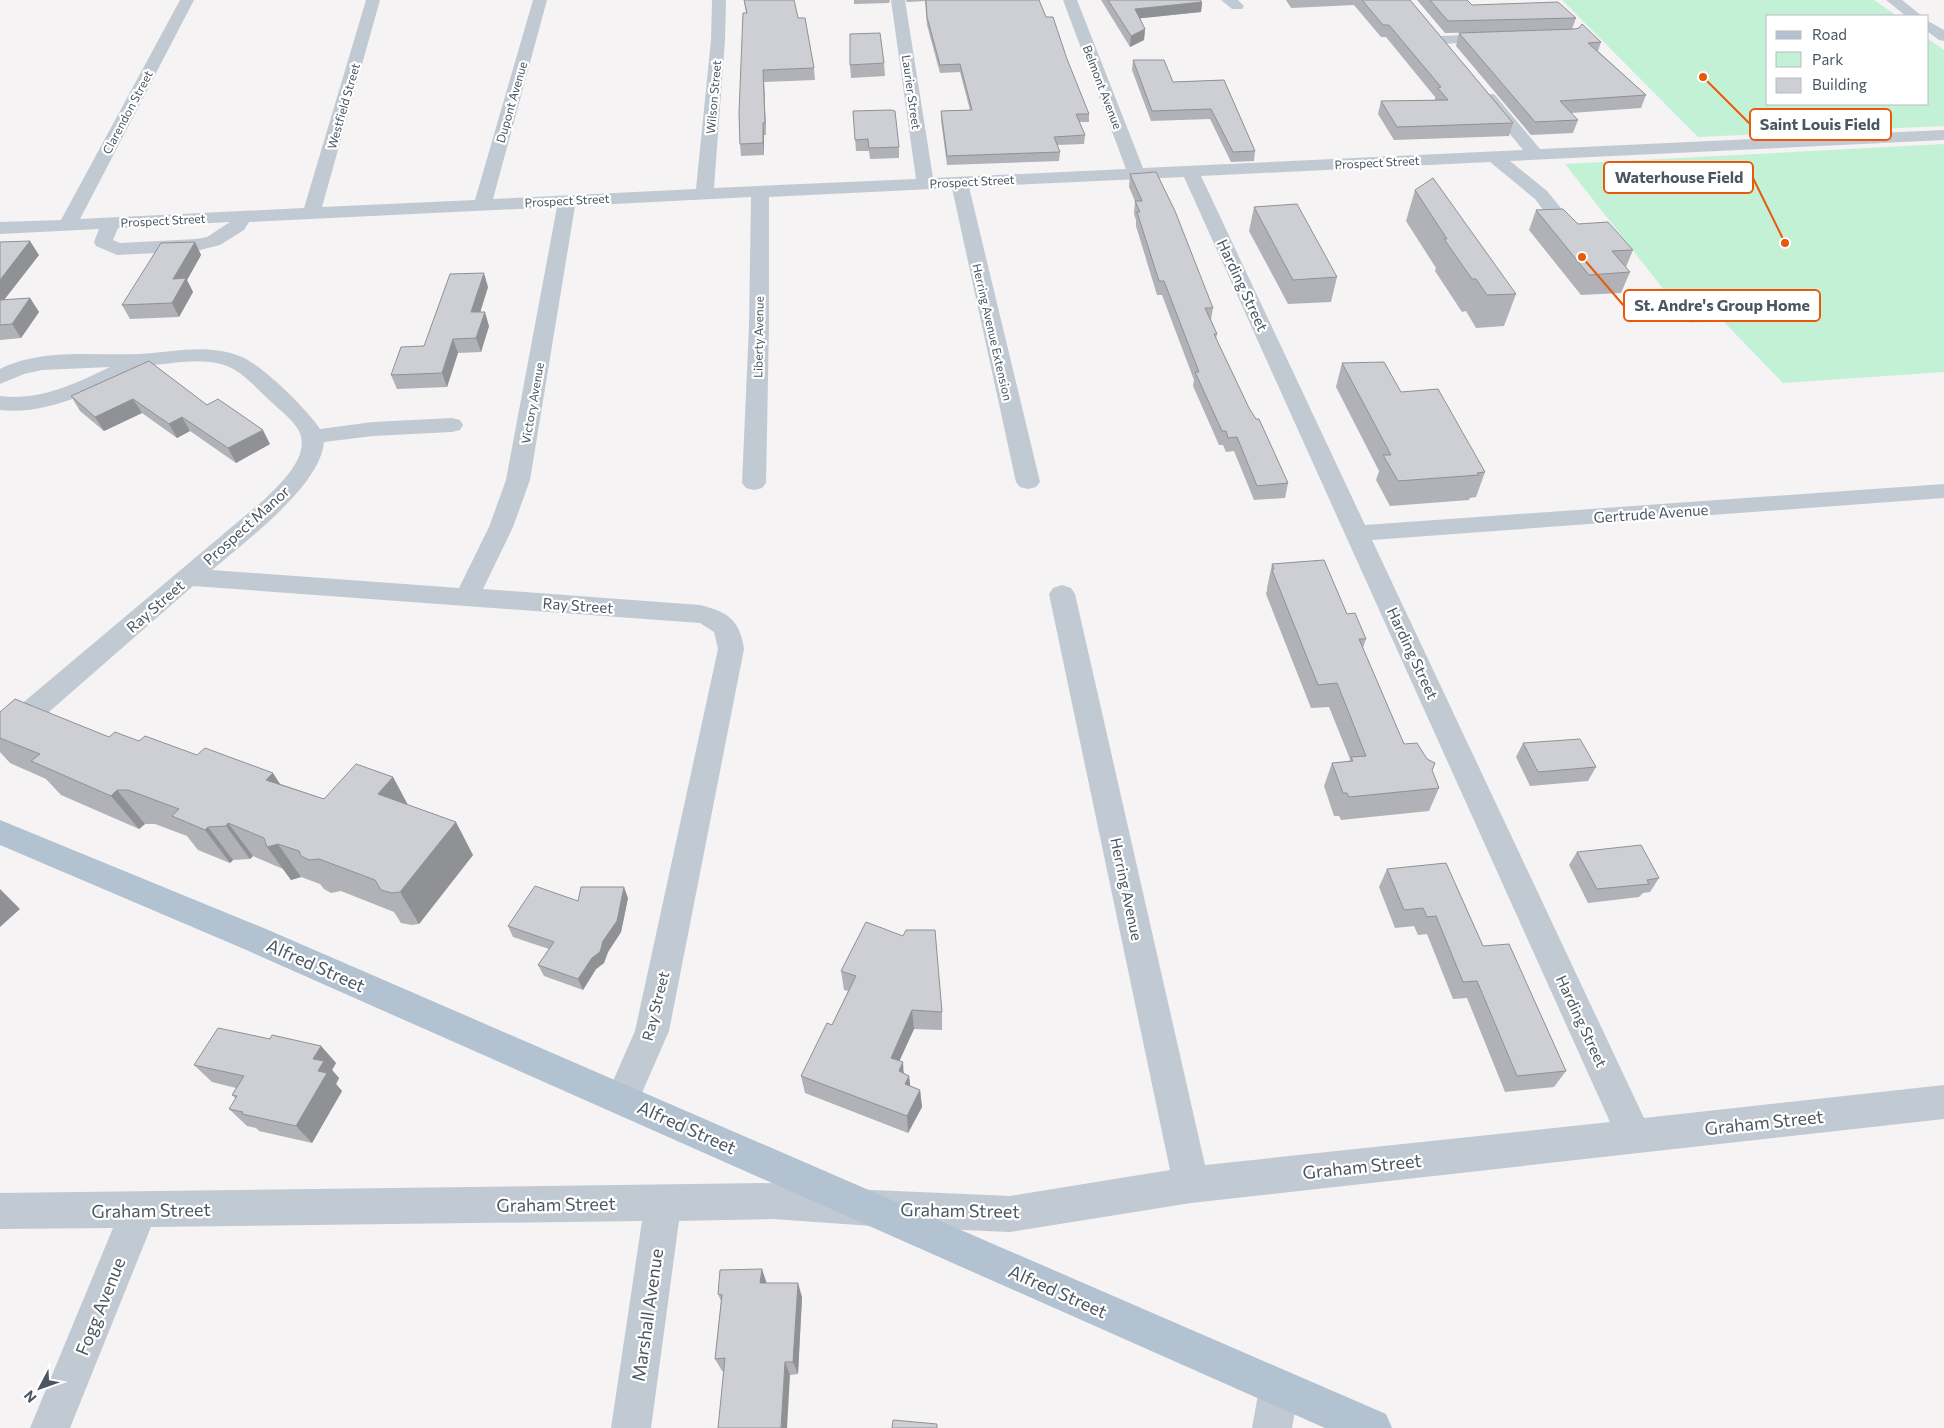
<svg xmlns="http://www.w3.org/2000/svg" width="1944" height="1428" font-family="Commissioner,sans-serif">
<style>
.green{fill:#c3f1d5}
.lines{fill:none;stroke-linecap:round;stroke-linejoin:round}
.minor{fill:#c1cad2;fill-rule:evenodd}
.major{fill:#b3c2d1;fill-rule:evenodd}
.wall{fill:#b0b2b7}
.shaded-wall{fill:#909195}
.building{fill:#cdcfd5;stroke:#909195}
.labels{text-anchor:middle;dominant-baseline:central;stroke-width:4.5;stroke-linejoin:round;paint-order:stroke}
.far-street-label{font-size:12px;fill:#4a5661;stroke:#fff}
.street-label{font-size:15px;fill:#4a5661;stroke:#fff}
.near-street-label{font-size:18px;fill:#4a5661;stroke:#fff}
.leader{fill:none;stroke:#e8590c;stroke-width:2}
.callout-dot{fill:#e8590c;stroke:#fff;stroke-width:2}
.callout{fill:#fff;stroke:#e8590c;stroke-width:2}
.callout-label{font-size:16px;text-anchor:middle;font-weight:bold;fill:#4a5661}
</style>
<rect width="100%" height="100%" fill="#f5f3f3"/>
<path class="green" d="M1562,0H1874L1897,16H1768V104H1928V39L1944,50V126L1698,137Z
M1944,144V372L1783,383L1723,321L1690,323L1565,164Z"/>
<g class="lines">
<path class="minor" d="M180,0H194L80,219L304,208L366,0H380L322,207L475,200L533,0H547L493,199L696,189L711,40L712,0H726L725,40L714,188L916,179L891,0H905L933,178L1126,169L1063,0H1077L1143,168L1523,150L1480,97L1482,94H1494L1540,149L1944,130V140L1510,161L1547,191L1578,229L1580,233L1578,237L1571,239L1564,237L1535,199L1490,162L1201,176L1365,525L1944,484V498L1372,540L1644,1118L1944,1085V1119L1191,1203L1010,1232L872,1226L773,1219L679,1221L651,1428H611L642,1221L151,1227L70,1428H30L113,1228L0,1229V1193L773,1183L872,1190L1010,1196L1170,1170L1049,594L1053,588L1062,585L1071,588L1075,594L1205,1165L1610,1122L1184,177L969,187L1040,482L1036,487L1028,489L1020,487L1016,482L952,188L769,197V325L766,483L762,488L754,490L746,488L742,483L749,325L751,197L575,206L530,480L513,527L483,589L700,605C727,612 740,619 744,649L669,1031L634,1111L622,1115L610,1111L605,1099L635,1031L718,649L714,632L700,623L193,586L10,746L0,749V722L265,499C281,483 311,456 299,431C292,418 277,408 267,398C253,385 240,369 221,364C196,357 166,365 141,366L138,369C95,390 50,415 0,410V396C40,401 75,384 110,367L42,370L24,374L0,384V369C42,348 94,356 140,354C174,352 209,343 242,357C263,366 307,409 320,429L373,422L452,418L460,420L463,425L460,430L452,432L373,436L324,442C320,487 245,541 212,570L459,588L489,527L506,480L557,207L249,222L244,230L220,245L196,251L117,255L96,246L94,242L99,229L0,234V222L61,220ZM230,222L207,237L196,239L120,243L113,240L118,228Z
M1221,0H1238L1244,6L1242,9H1232Z
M1886,0H1902L1922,16H1906Z
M1928,21L1944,30V41L1939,40L1928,32Z
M1494,34L1499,35L1501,38L1499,41L1440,44L1435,43L1433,40L1435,37L1440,36Z
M1279,1369L1293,1375L1299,1389L1292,1428H1252L1259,1389L1265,1375Z"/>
<path class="major" d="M0,820L266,929L1386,1414L1392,1428H1325L244,949L0,845Z"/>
</g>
<path class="wall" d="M744,0H794L798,18L814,68L815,80L764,82L766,135H764V155L741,156L740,144L746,13Z
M854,0H890L889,3L854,4Z
M906,0H1039L1046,17L1067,59L1089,114V122H1079L1085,135L1084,144L1057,145L1060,152L1059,161L947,165L941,120V111L970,110L960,72L940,73L927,25L925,1L907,2Z
M1101,0H1200L1202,2L1201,12L1140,18L1145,29L1144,40L1130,47Z
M1286,0H1410L1513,123L1509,136L1394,140L1378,114L1381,101L1435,100V97L1386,37H1381L1354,5L1291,8Z
M1417,0H1467L1472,5L1576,18L1572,29L1601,42L1598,51L1646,95L1641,108L1571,113L1578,120L1573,133L1531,135L1456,46L1459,33L1493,32L1445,33Z
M1133,60L1173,82L1224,80L1255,151L1254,161L1231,162L1210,119L1151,121L1132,70Z
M884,63L885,76L851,78L850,65Z
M853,111L899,147V158L870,159L869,151H856Z
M1130,174L1213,308L1211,320L1217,334L1216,339L1249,408L1288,483L1285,498L1254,500L1234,451L1226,452L1223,445H1219L1193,386L1194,380L1162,295H1157L1136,226V220L1134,214L1135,201L1129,187Z
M1415,190L1516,294L1504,326L1476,328L1466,311L1462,312L1435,271L1436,268L1406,221Z
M1254,207L1337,277L1331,302L1288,304L1249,231Z
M1536,210L1578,224L1633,250L1626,267L1630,272L1621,293L1581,295L1529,230Z
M0,242L39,255L4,300L30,298L39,312L21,338L0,340Z
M195,242L201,255L187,280L193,292L179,317L130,319L122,305Z
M488,287L480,312L489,326L481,352L458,353L447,387L397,389L391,375Z
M149,361L207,405L270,444L236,463L190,431L177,438L142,413L104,431L80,411L71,396Z
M1342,363L1401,392L1485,472L1476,497L1470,498L1469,500L1390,506L1376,480L1379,471L1336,387Z
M1272,564L1347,614L1366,639L1363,648L1404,744L1427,759L1435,763L1432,771L1439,788L1429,811L1341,820L1339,816H1334L1324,786L1332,763L1349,761L1350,759L1329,707L1311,708L1266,594L1267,590V588Z
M0,712L109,737L139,741L197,755L324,799L393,777L408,805L473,855L419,924L412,925L401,923L394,912L341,891L331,893L324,889L320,884L301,877L291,880L283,869L253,856L250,859L233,860L230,863L198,850L187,836L155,824H145L139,829L61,795L46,779L10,763L0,752Z
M1523,743L1596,767L1588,781L1530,786L1516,757Z
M1577,852L1659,878L1650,892L1643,893L1639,897L1588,903L1569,865Z
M1387,869L1483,946L1566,1071L1554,1087L1505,1092L1467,998L1453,999L1427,934L1418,935L1414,926L1395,928L1379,887Z
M628,898L621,932L608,952L604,963L596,969L583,990L544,976L538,965L549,949L513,937L508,926L578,901Z
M866,922L942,1012V1030L914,1029L899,1061L904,1073L909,1076L910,1086L920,1090L922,1107L908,1133L805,1093L801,1076L832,1025L848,991L844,990L841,971Z
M270,1039L321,1046L336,1063L332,1070L339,1078L336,1084L342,1091L312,1143L259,1131L256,1128L247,1126L229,1109L236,1099L232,1095L236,1088L212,1082L194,1065Z
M767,1283L802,1297L798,1374L790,1375L722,1371L715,1359L721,1301L718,1294Z"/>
<path class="shaded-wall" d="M1202,2L1201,12L1134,19L1135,9Z
M1145,29L1144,40L1130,47L1131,36Z
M763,70L764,82L766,135L765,123Z
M763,123L764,135V155L763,143Z
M30,241L39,255L0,305V280Z
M195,242L201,255L187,280L193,292L179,317L172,303L173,279Z
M484,273L488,287L476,326L471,312Z
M30,298L39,312L21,338L12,324Z
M485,312L489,326L481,352L476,338Z
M453,339L458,353L447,387L442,373Z
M133,399L142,413L104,431L95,417Z
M182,417L190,431L177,438L169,424Z
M263,430L270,444L236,463L228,448Z
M273,773L295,807L266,780Z
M393,777L411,811L378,794Z
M117,790L145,824L139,829L111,796Z
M456,822L473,855L419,924L400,892Z
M228,823L253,856L250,859L226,826Z
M208,827L233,860L230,863L205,830Z
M278,844L301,877L291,880L267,847Z
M624,887L628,898L621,932L608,952L604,963L596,969L583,990L578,979L603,941Z
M0,889L20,909L0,927Z
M912,1010L914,1029L893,1075L891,1058Z
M321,1046L336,1063L332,1070L339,1078L336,1084L342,1091L312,1143L296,1126L318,1071L313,1059Z
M903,1062L904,1080L899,1071Z
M909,1076L911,1093L905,1084Z
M920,1090L922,1107L908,1133L907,1116Z
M762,1269L767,1284L760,1283Z
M798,1283L802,1297L798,1374L793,1362Z
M785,1362L790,1375L787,1428H781Z"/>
<path class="building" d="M744,0H794L798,18H805L814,68L763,70L765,123H763V143L740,144L739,113L743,13H747Z
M926,0H1039L1046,17H1053L1067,59L1089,114H1076L1085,135L1054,137L1060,152L947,156L941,111L972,110L960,64L940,65L927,17Z
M1108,0H1200L1202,2L1135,9L1145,29L1131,36Z
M1362,0H1410L1513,123L1397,127L1381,101L1448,100L1438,88L1441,87L1389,25H1383Z
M1430,0H1467L1472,5L1558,2L1576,18L1448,21Z
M1582,24L1601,42L1588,43L1646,95L1560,101L1578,120L1535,122L1459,33L1574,29L1579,28Z
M880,33L884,63L850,65V34Z
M1133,60H1164L1173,82L1224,80L1255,151L1233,152L1211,109L1152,111Z
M891,110L895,111L899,147L869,148L868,139L855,140L853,111Z
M1156,172L1175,211L1213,308H1205L1217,334H1214L1249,408L1256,419H1259L1288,483L1257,486L1237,437L1228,438L1226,431H1222L1195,372H1199L1164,281H1159L1137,212H1140L1135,201H1142L1130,174Z
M1433,178L1516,294L1487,295L1476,279H1472L1444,239H1447L1415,190Z
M1297,204L1337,277L1293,280L1254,207Z
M1563,209L1578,224L1608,222L1633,250L1612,251L1630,272L1589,275L1536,210Z
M30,241L0,280V242Z
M195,242L173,279L186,278L172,303L122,305L161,243Z
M484,273L471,312H485L476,338L453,339L442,373L391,375L401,347L424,346L450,274Z
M30,298L12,324L0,325V300Z
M149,361L207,405L218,399L263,430L228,448L182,417L169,424L133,399L95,417L71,396Z
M1384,362L1401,392L1438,389L1485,472L1477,473L1479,475L1398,481L1383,455H1391L1342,363Z
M1324,560L1347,614L1355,613L1366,639H1359L1404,744L1417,743L1427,759L1435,763L1432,770L1439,788L1349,797L1347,793H1343L1332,763L1353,761L1351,757L1366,756L1337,683L1318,685L1272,570L1274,569L1272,564Z
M15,699L109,737L115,732L139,741L145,736L197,755L205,748L273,773L266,780L324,799L356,764L393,777L378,794L456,822L400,892L392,893L381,890L375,880L319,859L309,860L301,856L299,851L278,844L267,847L264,838L228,823L226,826L208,827L205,830L172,816L179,809L128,790H117L111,796L31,761L40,754L0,738V712Z
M1580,739L1596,767L1538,772L1523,743Z
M1641,845L1659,878L1647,880L1649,884L1597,889L1577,852Z
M1446,863L1483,946L1509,944L1566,1071L1517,1076L1477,981L1463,982L1436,916L1427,917L1423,908L1404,910L1387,869Z
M535,886L578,901L581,887H624L617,921L603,941L600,952L592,958L578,979L538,965L554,942L508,926Z
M866,922L903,936L906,930H935L942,1012L912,1010L891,1058L903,1062L899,1071L909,1076L905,1084L920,1090L907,1116L801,1076L827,1023L832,1025L856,976L841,971Z
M218,1028L270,1039L272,1035L321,1046L313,1059L324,1061L318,1071L327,1073L296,1126L242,1114L243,1112L229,1109L237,1096L232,1095L244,1076L194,1065Z
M762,1269L760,1283H798L793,1362H785L781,1428H718L725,1358L715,1359L722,1295L718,1294L720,1270Z
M893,1420L937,1424V1428H892Z"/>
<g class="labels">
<g class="far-street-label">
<text transform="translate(1103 87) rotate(69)">Belmont Avenue</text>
<text transform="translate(912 92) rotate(82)">Laurier Street</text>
<text transform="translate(713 97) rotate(-85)">Wilson Street</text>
<text transform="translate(511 102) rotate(-74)">Dupont Avenue</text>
<text transform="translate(343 106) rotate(-74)">Westfield Street</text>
<text transform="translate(127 112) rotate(-62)">Clarendon Street</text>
<text transform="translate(1377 162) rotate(-3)">Prospect Street</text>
<text transform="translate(972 181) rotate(-3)">Prospect Street</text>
<text transform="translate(567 200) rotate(-3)">Prospect Street</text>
<text transform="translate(163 220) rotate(-3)">Prospect Street</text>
<text transform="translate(993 332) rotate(77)">Herring Avenue Extension</text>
<text transform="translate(758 337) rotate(-89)">Liberty Avenue</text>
<text transform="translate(532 403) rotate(-80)">Victory Avenue</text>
</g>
<g class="street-label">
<text transform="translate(1243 285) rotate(65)">Harding Street</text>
<text transform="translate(1651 513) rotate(-4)">Gertrude Avenue</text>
<text transform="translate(246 525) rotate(-42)">Prospect Manor</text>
<text transform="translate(578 605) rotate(4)">Ray Street</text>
<text transform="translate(155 606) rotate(-41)">Ray Street</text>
<text transform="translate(1413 653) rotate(65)">Harding Street</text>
<text transform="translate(1127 889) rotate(78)">Herring Avenue</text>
<text transform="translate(655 1006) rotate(-76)">Ray Street</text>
<text transform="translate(1582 1021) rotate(65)">Harding Street</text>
</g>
<g class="near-street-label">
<text transform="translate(316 965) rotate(24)">Alfred Street</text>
<text transform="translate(1764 1122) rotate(-6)">Graham Street</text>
<text transform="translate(687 1127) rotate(24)">Alfred Street</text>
<text transform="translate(1362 1166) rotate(-6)">Graham Street</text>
<text transform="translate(556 1204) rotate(-1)">Graham Street</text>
<text transform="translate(151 1210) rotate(-1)">Graham Street</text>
<text transform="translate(960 1210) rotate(1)">Graham Street</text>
<text transform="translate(1058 1291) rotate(24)">Alfred Street</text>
<text transform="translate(100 1306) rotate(-68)">Fogg Avenue</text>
<text transform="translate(647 1315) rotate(-82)">Marshall Avenue</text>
</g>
</g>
<path class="leader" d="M1703 77L1750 124M1785 243L1753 178M1582 257L1624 306"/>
<g class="callout-dot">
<circle cx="1703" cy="77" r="5"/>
<circle cx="1785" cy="243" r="5"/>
<circle cx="1582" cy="257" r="5"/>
</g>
<g class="callout">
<rect x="1750" y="109" width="141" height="31" rx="5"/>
<rect x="1604" y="162" width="149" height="31" rx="5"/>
<rect x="1624" y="290" width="196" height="31" rx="5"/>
</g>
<g class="callout-label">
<text x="1820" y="130">Saint Louis Field</text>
<text x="1679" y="183">Waterhouse Field</text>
<text x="1722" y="311">St. Andre's Group Home</text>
</g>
<rect x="1766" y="15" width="162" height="90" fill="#ffffff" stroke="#b7bbc0"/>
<rect x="1776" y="31" width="25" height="8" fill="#b3c2d1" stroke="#b7bbc0"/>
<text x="1812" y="40" font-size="15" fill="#4a5661">Road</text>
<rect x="1776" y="52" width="25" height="15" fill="#c3f1d5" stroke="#b7bbc0"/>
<text x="1812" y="65" font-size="15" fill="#4a5661">Park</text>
<rect x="1776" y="78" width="25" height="15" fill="#cdcfd5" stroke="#b7bbc0"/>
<text x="1812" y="90" font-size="15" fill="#4a5661">Building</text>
<g transform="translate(40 1388) rotate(229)" stroke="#ffffff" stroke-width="4" paint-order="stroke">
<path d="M0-4L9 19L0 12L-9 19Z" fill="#4a5661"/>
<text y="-8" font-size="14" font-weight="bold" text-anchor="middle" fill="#4a5661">N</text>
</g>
</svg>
